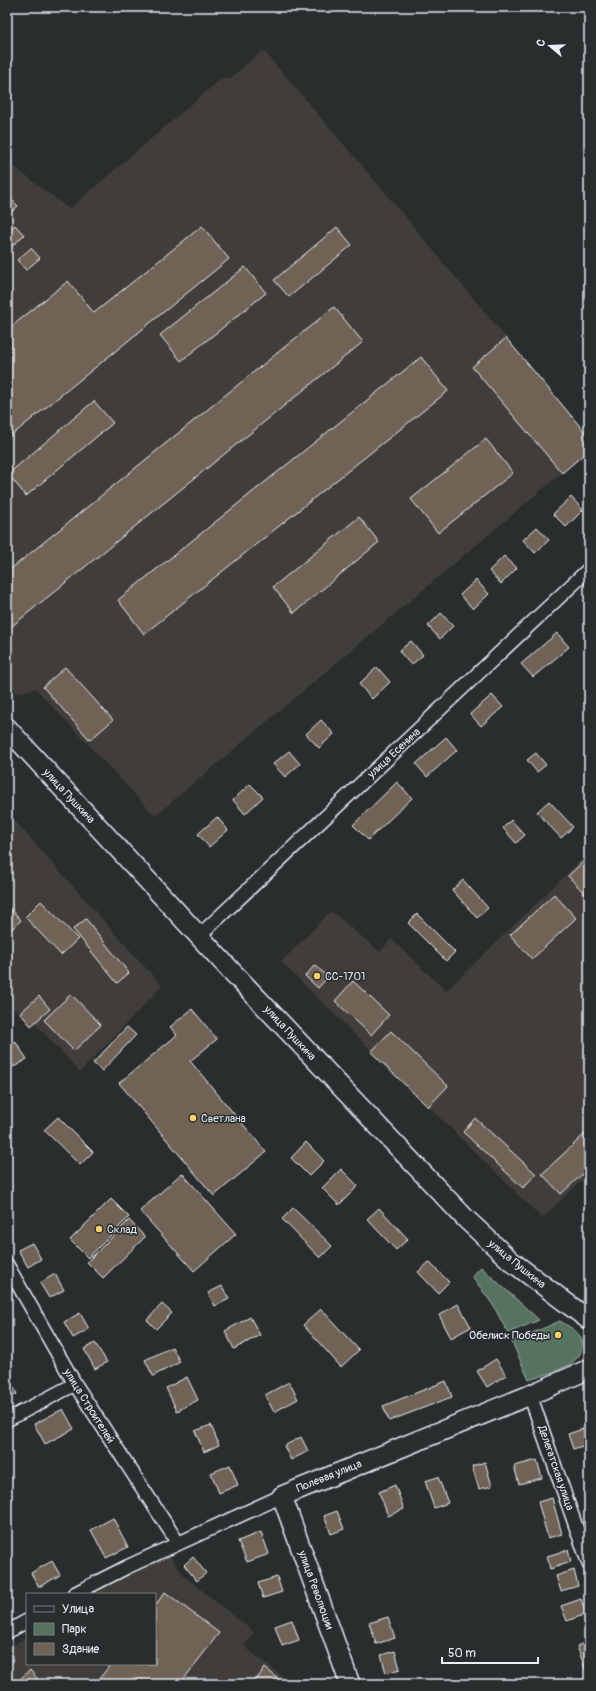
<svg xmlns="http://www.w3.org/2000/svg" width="596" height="1691" font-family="Pangolin,sans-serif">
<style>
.built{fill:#3f3d3a}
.green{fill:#577260;stroke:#a0b2ac}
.building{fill:#6f6356;stroke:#e8f1f8}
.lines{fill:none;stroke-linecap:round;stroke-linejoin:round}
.minor-casing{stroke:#e8f1f8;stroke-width:16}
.secondary-casing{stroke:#e8f1f8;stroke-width:22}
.minor{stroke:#2a2d2e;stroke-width:13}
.secondary{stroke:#2a2d2e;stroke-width:19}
.poi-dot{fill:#ffd166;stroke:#2a2d2e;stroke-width:1.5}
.labels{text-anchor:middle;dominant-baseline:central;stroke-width:3;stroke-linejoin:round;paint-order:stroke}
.street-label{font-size:11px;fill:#e8f1f8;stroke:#2a2d2e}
.poi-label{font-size:11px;fill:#e8f1f8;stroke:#2a2d2e;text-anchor:start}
</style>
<rect width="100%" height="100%" fill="#2a2d2e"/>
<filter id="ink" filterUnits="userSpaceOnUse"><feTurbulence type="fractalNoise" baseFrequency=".025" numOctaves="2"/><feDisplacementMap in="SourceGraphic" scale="8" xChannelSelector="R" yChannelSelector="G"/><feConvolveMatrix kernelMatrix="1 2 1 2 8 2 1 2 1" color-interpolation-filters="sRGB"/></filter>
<g filter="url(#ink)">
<path class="built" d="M263,50L382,189L589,437V450L155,816L35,688L17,694L7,682V161L69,209L222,78H230Z
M7,812L162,986L80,1072L35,1023L7,1004Z
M589,852V1174L542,1218L281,962L331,911L380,952L391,939L446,991Z
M169,1555L184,1576L254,1632L244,1646L292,1684H7V1650L27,1636V1664H155V1594H91Z"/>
<path class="green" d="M481,1267L539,1320L508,1333L493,1305L472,1276Z
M560,1321C566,1325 575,1329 580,1336C582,1339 583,1343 582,1347C580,1367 545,1374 529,1380L512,1342Z"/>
<path class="building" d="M8,196L18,206L11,212L7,208Z
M15,225L24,235L7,251V233Z
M202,226L229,259L7,439V330L68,281L94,313Z
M337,227L352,245L289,297L274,280Z
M31,248L40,258L26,270L17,260Z
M245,267L266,293L181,361L160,335Z
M334,307L363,342L7,630V572Z
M506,338L589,437V450L562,473L472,367Z
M421,357L448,391L144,634L118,600Z
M94,401L113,423L26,496L8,474Z
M486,439L513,473L438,533L411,499Z
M571,497L583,510L566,527L553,514Z
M359,517L379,542L294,613L273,587Z
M537,527L549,540L535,553L523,540Z
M504,556L517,568L501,584L489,571Z
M476,580L489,594L473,609L460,595Z
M441,613L453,626L440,639L428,626Z
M557,633L569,647L533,677L521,664Z
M411,641L423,655L411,665L399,651Z
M65,667L113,720L90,740L43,687Z
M377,667L390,682L372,699L359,684Z
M492,695L503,707L481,726L470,714Z
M321,720L334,734L319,748L306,734Z
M446,737L457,750L427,777L416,764Z
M289,751L300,764L285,777L273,764Z
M536,753L546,765L537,772L527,760Z
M397,782L412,798L368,840L353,825Z
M250,784L263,797L245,814L233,800Z
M549,801L573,827L561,838L537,812Z
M217,817L228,830L209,847L198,834Z
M511,820L525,835L516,843L503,828Z
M589,856V894L587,896L568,876Z
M463,880L488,908L477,918L452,890Z
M554,894L576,918L532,959L510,935Z
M41,901L78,939L61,955L25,917Z
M7,905L21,920L7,934Z
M417,914L455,952L446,961L408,923Z
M86,919L129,973L117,983L73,929Z
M315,965L328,977L318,988L305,976Z
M353,981L389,1015L371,1035L335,1001Z
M71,994L101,1025L74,1051L44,1020Z
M39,996L50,1009L31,1026L20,1013Z
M192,1009L217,1039L190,1061L266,1152L214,1196L119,1083L177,1035L170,1027Z
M127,1027L136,1035L102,1071L93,1063Z
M391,1031L448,1086L428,1107L371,1052Z
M15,1041L27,1059L14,1067L7,1057V1047Z
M58,1117L93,1152L80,1165L44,1130Z
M475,1118L536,1174L523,1188L463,1132Z
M589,1130V1168L561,1194L542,1174Z
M306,1142L324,1161L309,1176L291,1158Z
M341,1169L358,1186L339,1205L322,1188Z
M182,1173L236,1234L194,1271L140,1211Z
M111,1199L129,1217L88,1258L70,1240Z
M293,1208L332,1246L320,1258L282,1219Z
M379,1208L408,1239L396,1250L367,1219Z
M129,1220L145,1237L103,1278L87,1262Z
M32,1243L41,1259L28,1267L18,1250Z
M429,1262L449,1282L438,1293L418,1272Z
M55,1274L64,1290L49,1298L40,1283Z
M222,1286L229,1299L215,1306L208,1293Z
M162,1304L172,1313L156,1329L147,1320Z
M458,1304L471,1327L451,1338L439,1315Z
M321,1309L359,1350L341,1367L303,1325Z
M80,1313L89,1329L73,1338L64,1322Z
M250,1317L260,1335L234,1349L225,1331Z
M95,1343L107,1362L95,1369L84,1349Z
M172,1347L180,1362L153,1376L145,1360Z
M496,1359L506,1375L487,1387L477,1371Z
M7,1375L17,1394L7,1399Z
M187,1377L198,1400L177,1411L166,1388Z
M446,1381L452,1397L389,1421L383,1406Z
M289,1382L298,1399L274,1412L265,1395Z
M63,1409L74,1429L45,1444L34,1424Z
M211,1425L219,1445L204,1452L195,1431Z
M589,1427V1444L573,1449L568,1434Z
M301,1437L308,1451L291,1460L284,1446Z
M537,1460L542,1478L519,1484L514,1466Z
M485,1462L492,1486L479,1489L472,1466Z
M230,1465L238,1485L219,1493L211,1473Z
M438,1477L448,1503L434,1508L425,1481Z
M395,1485L404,1509L388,1516L379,1492Z
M552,1498L562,1534L548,1538L538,1502Z
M337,1511L344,1529L331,1534L324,1516Z
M113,1518L128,1547L106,1558L91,1530Z
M261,1532L269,1554L247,1562L238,1541Z
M568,1550L571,1562L550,1569L547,1556Z
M193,1557L206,1573L197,1581L184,1565Z
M52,1561L60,1575L39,1587L31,1573Z
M574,1570L578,1586L561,1591L556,1576Z
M277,1577L282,1592L263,1598L258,1583Z
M165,1592L219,1633L180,1684H95L111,1664H155V1606Z
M581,1599L586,1614L567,1621L561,1606Z
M388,1617L395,1638L376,1644L369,1623Z
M292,1620L299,1640L282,1646L275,1626Z
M589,1641V1670L586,1671L577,1646Z
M395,1651L400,1669L386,1673L381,1655Z
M265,1668L285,1684H253Z
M30,1670L42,1684H22L19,1680Z"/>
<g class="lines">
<defs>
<path id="minor" d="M199,936L589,569
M7,1265L75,1384L178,1543
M530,1395L589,1564
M7,1420L75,1384
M74,1594L127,1567L282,1496
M7,1632L27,1621"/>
<path id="secondary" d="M7,728L221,960L466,1219L511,1261L589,1320
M350,1684L282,1496L530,1395L589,1369"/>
</defs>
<use href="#minor" class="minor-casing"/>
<use href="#secondary" class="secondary-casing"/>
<use href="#minor" class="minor"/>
<use href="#secondary" class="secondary"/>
</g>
</g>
<g class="poi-dot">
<circle cx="317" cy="976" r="4"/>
<circle cx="193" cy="1118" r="4"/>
<circle cx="99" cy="1229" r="4"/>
<circle cx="558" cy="1335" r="4"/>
</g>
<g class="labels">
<g class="street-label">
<text transform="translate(394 753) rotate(-43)">улица Есенина</text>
<text transform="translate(69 796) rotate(47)">улица Пушкина</text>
<text transform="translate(290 1033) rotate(47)">улица Пушкина</text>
<text transform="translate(517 1264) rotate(39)">улица Пушкина</text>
<text transform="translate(89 1406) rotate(58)">улица Строителей</text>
<text transform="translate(556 1468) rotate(71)">Делегатская улица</text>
<text transform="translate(329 1476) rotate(-22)">Полевая улица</text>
<text transform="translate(316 1590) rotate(70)">улица Революции</text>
</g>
<g class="poi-label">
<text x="325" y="976">СС-1701</text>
<text x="201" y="1118">Светлана</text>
<text x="107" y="1229">Склад</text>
<text x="550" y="1335" text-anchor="end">Обелиск Победы</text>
</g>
</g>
<rect width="596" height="1691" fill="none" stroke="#2a2d2e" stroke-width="24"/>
<rect x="12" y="12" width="572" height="1667" fill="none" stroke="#e8f1f8" stroke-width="1.5" filter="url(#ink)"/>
<rect x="26" y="1593" width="130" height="72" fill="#2a2d2e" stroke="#767b7f"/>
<rect x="34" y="1606" width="20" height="6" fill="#2a2d2e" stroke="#767b7f"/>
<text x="62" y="1613" font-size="12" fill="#e8f1f8">Улица</text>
<rect x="34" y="1623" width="20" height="12" fill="#577260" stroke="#767b7f"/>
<text x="62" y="1633" font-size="12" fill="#e8f1f8">Парк</text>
<rect x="34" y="1643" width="20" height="12" fill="#6f6356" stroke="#767b7f"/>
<text x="62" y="1653" font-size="12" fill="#e8f1f8">Здание</text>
<g transform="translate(550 46) rotate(289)" stroke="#2a2d2e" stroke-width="3" paint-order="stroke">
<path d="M0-3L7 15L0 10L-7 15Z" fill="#e8f1f8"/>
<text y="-6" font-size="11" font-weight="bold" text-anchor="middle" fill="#e8f1f8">С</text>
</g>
<path d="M442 1657v6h96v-6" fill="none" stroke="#e8f1f8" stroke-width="2"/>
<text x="448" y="1657" font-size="12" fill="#e8f1f8" stroke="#2a2d2e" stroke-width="3" paint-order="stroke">50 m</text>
</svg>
